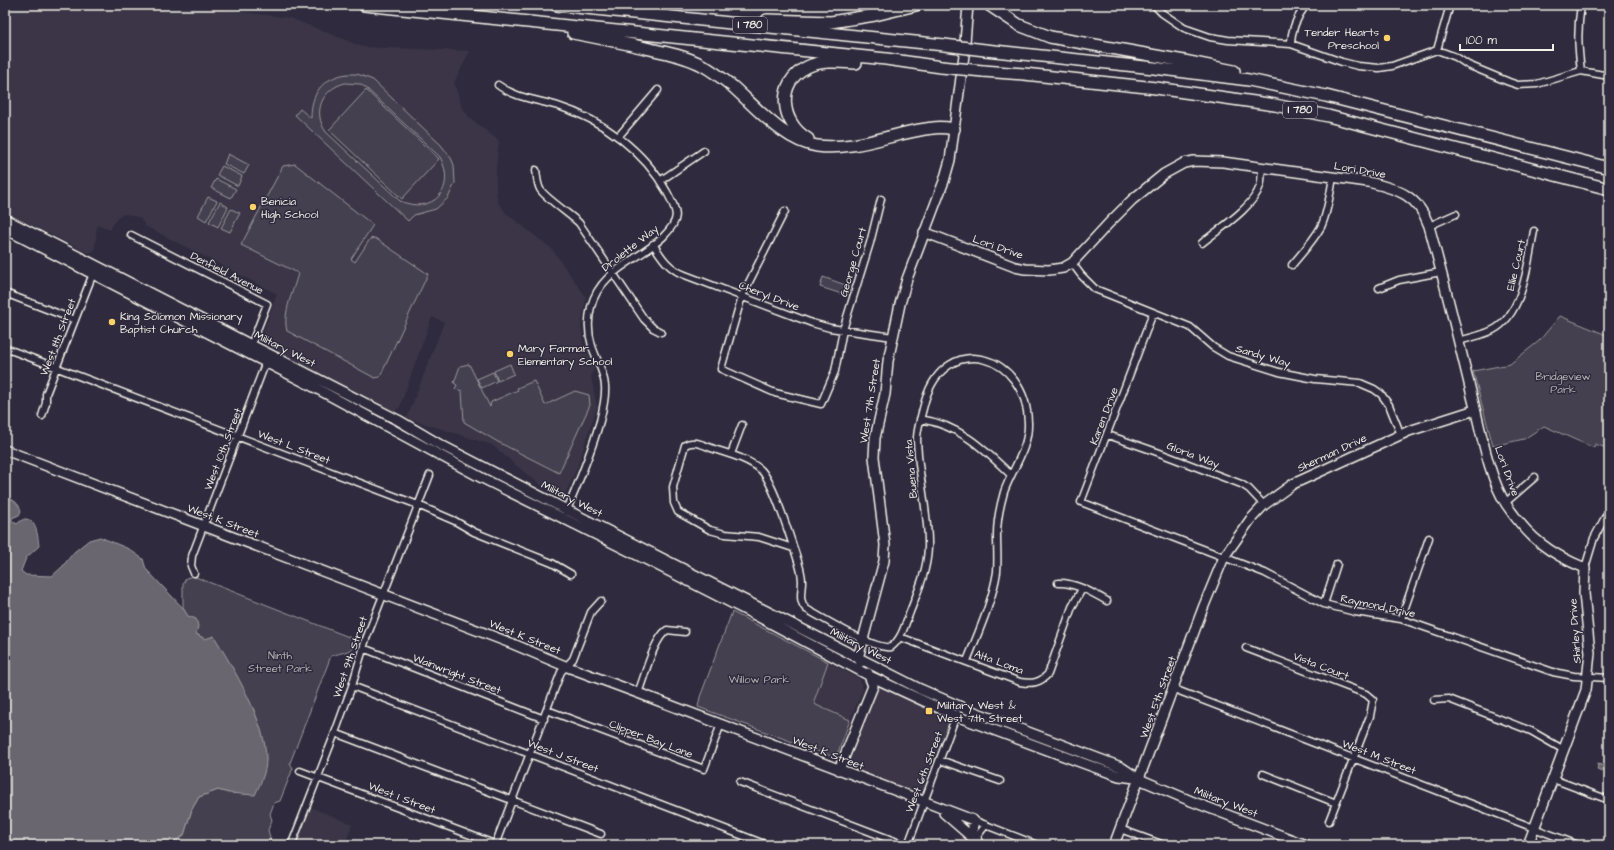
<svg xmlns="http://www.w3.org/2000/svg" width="1614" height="850" font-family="'Architects Daughter',sans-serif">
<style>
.built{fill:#3b3647}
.green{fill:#454050;stroke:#9c989c;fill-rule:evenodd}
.water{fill:#6a6670;stroke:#a19ea0}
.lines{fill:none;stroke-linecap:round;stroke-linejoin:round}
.street-casing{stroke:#f4f1e8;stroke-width:9}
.secondary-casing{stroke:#f4f1e8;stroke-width:12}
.highway-casing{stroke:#f4f1e8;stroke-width:14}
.street{stroke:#2f2a3d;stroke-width:6}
.secondary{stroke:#2f2a3d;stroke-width:9}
.highway{stroke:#2f2a3d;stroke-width:11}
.highway-bridge-casing{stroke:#f4f1e8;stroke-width:14;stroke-linecap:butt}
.highway-bridge{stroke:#2f2a3d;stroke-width:11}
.poi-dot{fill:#ffd166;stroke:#2f2a3d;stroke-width:1.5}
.labels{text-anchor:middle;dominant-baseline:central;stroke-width:3;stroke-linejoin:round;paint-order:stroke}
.shield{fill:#2f2a3d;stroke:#b9b5b5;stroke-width:1}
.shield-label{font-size:10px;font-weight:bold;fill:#f4f1e8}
.poi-label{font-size:11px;fill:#f4f1e8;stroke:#2f2a3d;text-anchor:start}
.street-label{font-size:11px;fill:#f4f1e8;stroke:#2f2a3d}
.park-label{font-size:11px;fill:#b7b3b3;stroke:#2f2a3d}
</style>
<rect width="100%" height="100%" fill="#2f2a3d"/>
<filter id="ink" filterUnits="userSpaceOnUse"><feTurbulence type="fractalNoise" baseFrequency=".025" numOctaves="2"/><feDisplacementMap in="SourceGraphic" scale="8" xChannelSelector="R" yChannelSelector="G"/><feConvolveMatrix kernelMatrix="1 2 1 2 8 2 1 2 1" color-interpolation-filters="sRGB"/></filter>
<g filter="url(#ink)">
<path class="built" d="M5,5H93L129,10L195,6L290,18L363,47L470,51L454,83L462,107L469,117L499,141L496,170V189L498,202L506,213L552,249L586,297L581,327L583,344L594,365V369L591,376L597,407L577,468L565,495L563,497L557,496L530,477L492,445L407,418L444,322L432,317L399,409L398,408L395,411L390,412L264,344L262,336L277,294L145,226L140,218L126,214L121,215L118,217L110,230L97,225L95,248L94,251L88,253L5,212Z
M1002,5H1025V9H1009Z
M828,662L860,679L863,689L850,720L816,705L814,701Z
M878,685L951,718L937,757L921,796L846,766Z
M310,807L352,824L345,845H293Z"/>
<path class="green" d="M347,74H357L373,80L441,145L451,158L454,165L455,183L448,198L436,209L414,215L408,221L295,115L300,109L311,118C311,93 322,78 347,74ZM345,83L360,84L366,88L440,157C457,189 433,215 400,201L326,132C312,112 322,89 345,83Z
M366,90L439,159L402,199L329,130Z
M228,154L249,165L244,174L224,164Z
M295,164L373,225L351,259L355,262L370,239L375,238L428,274L380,377L375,378L287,331C282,313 294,290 298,273L241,245L283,166Z
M222,166L242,176L238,186L217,175Z
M216,179L236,189L231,198L211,188Z
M208,197L217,201L206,221L198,216Z
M220,202L228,207L218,227L209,222Z
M231,209L240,213L230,232L221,228Z
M823,277L851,287L848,296L820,287Z
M1560,316L1609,336V449L1595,444L1594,448L1544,426L1524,439L1493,446L1473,371L1510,364L1539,341Z
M469,364L490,407L491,402L518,390L517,388L534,381L545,405L575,391L589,395L590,405L559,473L498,442L464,422L462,391L455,389L457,385L454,383L460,366Z
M510,364L514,374L498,381L494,371Z
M493,372L497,381L482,388L477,379Z
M193,576L359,641C353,652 343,652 331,656L290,763L293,768L280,801L274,803L270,814L272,820L268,830L272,845H170L184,835L192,809L199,797L218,790L229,793L266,760L263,738L254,710L205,639L196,634L183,608V584L186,578Z
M732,612L828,662L814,701L816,705L850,720L836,758L698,707L700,697Z"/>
<path class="water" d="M5,497C13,499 19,503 21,511L19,515L12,518V521L17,524C19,522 23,519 25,519C37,519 38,538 39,546L26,558L21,571L26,575L52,576L62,567L74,552L89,540L100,537L129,549L143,559L146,569L183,608L188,616L196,619L198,626L196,634L205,639L214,636C233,668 267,723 266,760C266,773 260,784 255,795L229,793L218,790L199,797L192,809L184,835L170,845H5Z
M1598,764L1609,767V771L1603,770L1602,772L1597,770Z"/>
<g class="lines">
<defs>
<path id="street" d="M1154,5L1162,13L1184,28L1210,37L1228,40L1291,44L1342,62L1358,66L1379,68L1392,66L1437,50L1456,57L1468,65L1509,82L1518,85L1537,84L1581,71L1609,76
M1581,5C1577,30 1578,47 1581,71
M1291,44C1291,29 1297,17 1306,5
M1437,50L1450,5
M498,85C515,98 538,100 558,106C603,120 644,151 667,192C678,213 681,219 663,237C638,261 600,270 591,307C588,319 588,333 592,346C596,359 604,371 605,386C606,398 603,409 600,421C591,453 579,482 566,512
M618,137L658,90
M536,170C537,176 537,183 540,189C543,196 571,215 579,223L644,319L653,328L661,332
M660,181L704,151
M785,211L742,296L721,369L775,393L821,404L835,371L843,330L870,243L881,199
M1429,226L1456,214
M131,235L267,304L250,348
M1202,243C1219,229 1253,208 1260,186C1262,181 1261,173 1262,167
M653,244C662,258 669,269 685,275L812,323L830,328L893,337
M1072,263L1081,275L1095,289L1190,327L1213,347L1228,356L1279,372L1315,379L1360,383L1374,389L1381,394L1389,405L1401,435
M1292,265C1302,253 1313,241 1321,227C1328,212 1330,194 1333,177
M1609,279V278
M1379,288L1399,280L1441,272
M5,293L75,320
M1153,313L1081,502L1265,573L1324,604L1355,612L1401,619L1553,672L1574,676L1609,678
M1458,341C1470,338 1483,335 1493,330C1524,314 1528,261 1534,231
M5,348L418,505L455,521L474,532L552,563L571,574
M42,416L46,403V394L94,271
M920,419C960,425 984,449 1011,475
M1108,435L1157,452L1241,484L1249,489L1264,505
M731,454L742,425
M1505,503L1535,477
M793,548L759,537L725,534L710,530L678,512L674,503L673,487L685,445C694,439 705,446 714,449C729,454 749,459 761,470C773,482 788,531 794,549C797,558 802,571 802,581C802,592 798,600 806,609C823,618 874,650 891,647C902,639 905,624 910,612C918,591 927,571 928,548C929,523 922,490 919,464C918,455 917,446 917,437C918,425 922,413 925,401C946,330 1027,354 1028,423C1029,449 1012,469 1004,492C1000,506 997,521 997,535C997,548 998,560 997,572C992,603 978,633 967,661
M1585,568L1594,538L1609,510
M194,573L191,566L192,556L267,359
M1058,583C1074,582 1093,593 1107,601
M1324,604L1337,564
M1401,619L1429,538
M900,637L1020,682C1032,684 1040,683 1048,674L1072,607L1082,589
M363,648L544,719
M1246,648L1366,694L1373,700L1370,716L1329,821
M352,686L767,845
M1174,689L1578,845
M638,693C645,676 653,640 667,630L685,632
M1434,700L1449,699L1531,731L1564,750
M547,710L704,769L721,724
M335,733L601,834
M940,760L1000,781
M300,771L497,845
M1263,774L1336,803
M1553,779L1609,800
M740,782L905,845
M973,820L1037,845
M1120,829L1164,845
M977,841L978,835L986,825
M290,845L293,841L335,733L352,686L366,639L430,475
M495,845L561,672L573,659L591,612L601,601
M908,845L957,713"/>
<path id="secondary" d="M5,219L398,420L437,443L567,510L920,689L959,706L1121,767L1139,779L1191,801L1306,845
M5,229L312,386L482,478L645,559L757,616L870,676L956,716L1088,765L1119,776L1135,778
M924,232L1015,267L1025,269L1049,270L1063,268L1072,263L1109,223L1132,200L1164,174L1184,163L1194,161L1223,162L1368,182C1398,189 1418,195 1429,226C1445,284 1459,342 1473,400C1481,431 1489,478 1506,504C1528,537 1548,553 1585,568L1584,593L1590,653L1586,690L1528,845
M5,450L513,644L565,666L638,693L973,820V832L977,841
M861,662L858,658L884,561L885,545L874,457L875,438L885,394L888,361L900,304L907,279L944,181L950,160L964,55L968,5
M839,770L873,686L868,673
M944,813L975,840
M1114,845L1203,608L1224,557L1250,520L1264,505L1293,484L1409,431L1475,410"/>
<path id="highway" d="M364,5L886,59L941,67
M556,5L944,45
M989,5L1019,25L1050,37L1184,61L1234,71
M767,20L831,22L875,15L916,5
M573,33C599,38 624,43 650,49C667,53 686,56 702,65C713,71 722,78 732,86C755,106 785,142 817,146C857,151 894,132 933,128C940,127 948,128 954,129
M985,50L1154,68L1249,80L1326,96L1609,168
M983,71L1024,74L1156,88L1275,105L1328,116L1609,189
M808,139C780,123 776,82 807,67C821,60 840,62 856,63"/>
</defs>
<use href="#street" class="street-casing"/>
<use href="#secondary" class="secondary-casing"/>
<use href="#highway" class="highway-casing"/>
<use href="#street" class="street"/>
<use href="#secondary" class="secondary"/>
<use href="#highway" class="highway"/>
<defs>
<path id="highway-bridge" d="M944,45L985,50
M941,67L983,71"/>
</defs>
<use href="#highway-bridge" class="highway-bridge-casing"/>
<use href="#highway-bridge" class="highway-bridge"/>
</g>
</g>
<g class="poi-dot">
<circle cx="1387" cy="38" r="4"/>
<circle cx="253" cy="207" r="4"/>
<circle cx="112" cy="322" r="4"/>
<circle cx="510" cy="354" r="4"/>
<rect x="925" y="707" width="8" height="8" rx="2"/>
</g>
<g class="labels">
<g class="shield">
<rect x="733" y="17" width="34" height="16" rx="3"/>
<rect x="1283" y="102" width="34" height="16" rx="3"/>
</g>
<g class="shield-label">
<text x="750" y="25">I 780</text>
<text x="1300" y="110">I 780</text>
</g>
<g class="poi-label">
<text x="1379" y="32" text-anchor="end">Tender Hearts<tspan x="1379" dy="13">Preschool</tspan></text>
<text x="261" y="201">Benicia<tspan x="261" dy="13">High School</tspan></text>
<text x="120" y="316">King Solomon Missionary<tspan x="120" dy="13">Baptist Church</tspan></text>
<text x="518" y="348">Mary Farmar<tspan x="518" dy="13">Elementary School</tspan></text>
<text x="937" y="705">Military West &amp;<tspan x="937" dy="13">West 7th Street</tspan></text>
</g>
<g class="street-label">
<text transform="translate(1360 170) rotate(10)">Lori Drive</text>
<text transform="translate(998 247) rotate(19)">Lori Drive</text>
<text transform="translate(630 248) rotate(-38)">Drolette Way</text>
<text transform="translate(853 262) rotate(-74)">George Court</text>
<text transform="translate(1516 265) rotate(-77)">Ellie Court</text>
<text transform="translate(227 273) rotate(27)">Denfield Avenue</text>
<text transform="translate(769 296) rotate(21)">Cheryl Drive</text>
<text transform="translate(58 337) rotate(-69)">West 11th Street</text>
<text transform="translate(285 349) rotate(27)">Military West</text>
<text transform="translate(1263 356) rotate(16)">Sandy Way</text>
<text transform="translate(870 401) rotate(-81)">West 7th Street</text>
<text transform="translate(1104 416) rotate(-69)">Karen Drive</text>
<text transform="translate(294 447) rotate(21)">West L Street</text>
<text transform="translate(223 449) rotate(-69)">West 10th Street</text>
<text transform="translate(1332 453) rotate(-25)">Sherman Drive</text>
<text transform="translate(1193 455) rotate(21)">Gloria Way</text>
<text transform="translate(911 469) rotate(-95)">Buena Vista</text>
<text transform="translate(1507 471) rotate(70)">Lori Drive</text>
<text transform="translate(572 499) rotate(27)">Military West</text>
<text transform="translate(223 521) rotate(21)">West K Street</text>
<text transform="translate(1378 606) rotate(12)">Raymond Drive</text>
<text transform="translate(1575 631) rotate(-94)">Shirley Drive</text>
<text transform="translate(525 637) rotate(22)">West K Street</text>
<text transform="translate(861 646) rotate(27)">Military West</text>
<text transform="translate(350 657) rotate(-71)">West 9th Street</text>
<text transform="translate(999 662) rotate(20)">Alta Loma</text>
<text transform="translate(1321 666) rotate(21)">Vista Court</text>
<text transform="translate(457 674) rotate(21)">Wainwright Street</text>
<text transform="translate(1158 697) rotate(-70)">West 5th Street</text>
<text transform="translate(651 739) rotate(21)">Clipper Bay Lane</text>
<text transform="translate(828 753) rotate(21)">West K Street</text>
<text transform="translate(563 756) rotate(21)">West J Street</text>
<text transform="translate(1379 757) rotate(21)">West M Street</text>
<text transform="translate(924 772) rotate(-69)">West 6th Street</text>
<text transform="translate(402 798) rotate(21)">West I Street</text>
<text transform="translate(1226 802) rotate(21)">Military West</text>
</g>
<g class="park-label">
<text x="1563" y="376">Bridgeview<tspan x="1563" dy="13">Park</tspan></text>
<text x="280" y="655">Ninth<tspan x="280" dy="13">Street Park</tspan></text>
<text x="759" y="679">Willow Park</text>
</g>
</g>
<rect width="1614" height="850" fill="none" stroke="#2f2a3d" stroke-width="20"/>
<rect x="10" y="10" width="1594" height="830" fill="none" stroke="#f4f1e8" stroke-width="1.5" filter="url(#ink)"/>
<path d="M1460 44v6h93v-6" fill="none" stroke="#f4f1e8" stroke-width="2"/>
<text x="1466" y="44" font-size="12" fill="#f4f1e8" stroke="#2f2a3d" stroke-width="3" paint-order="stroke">100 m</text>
</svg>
